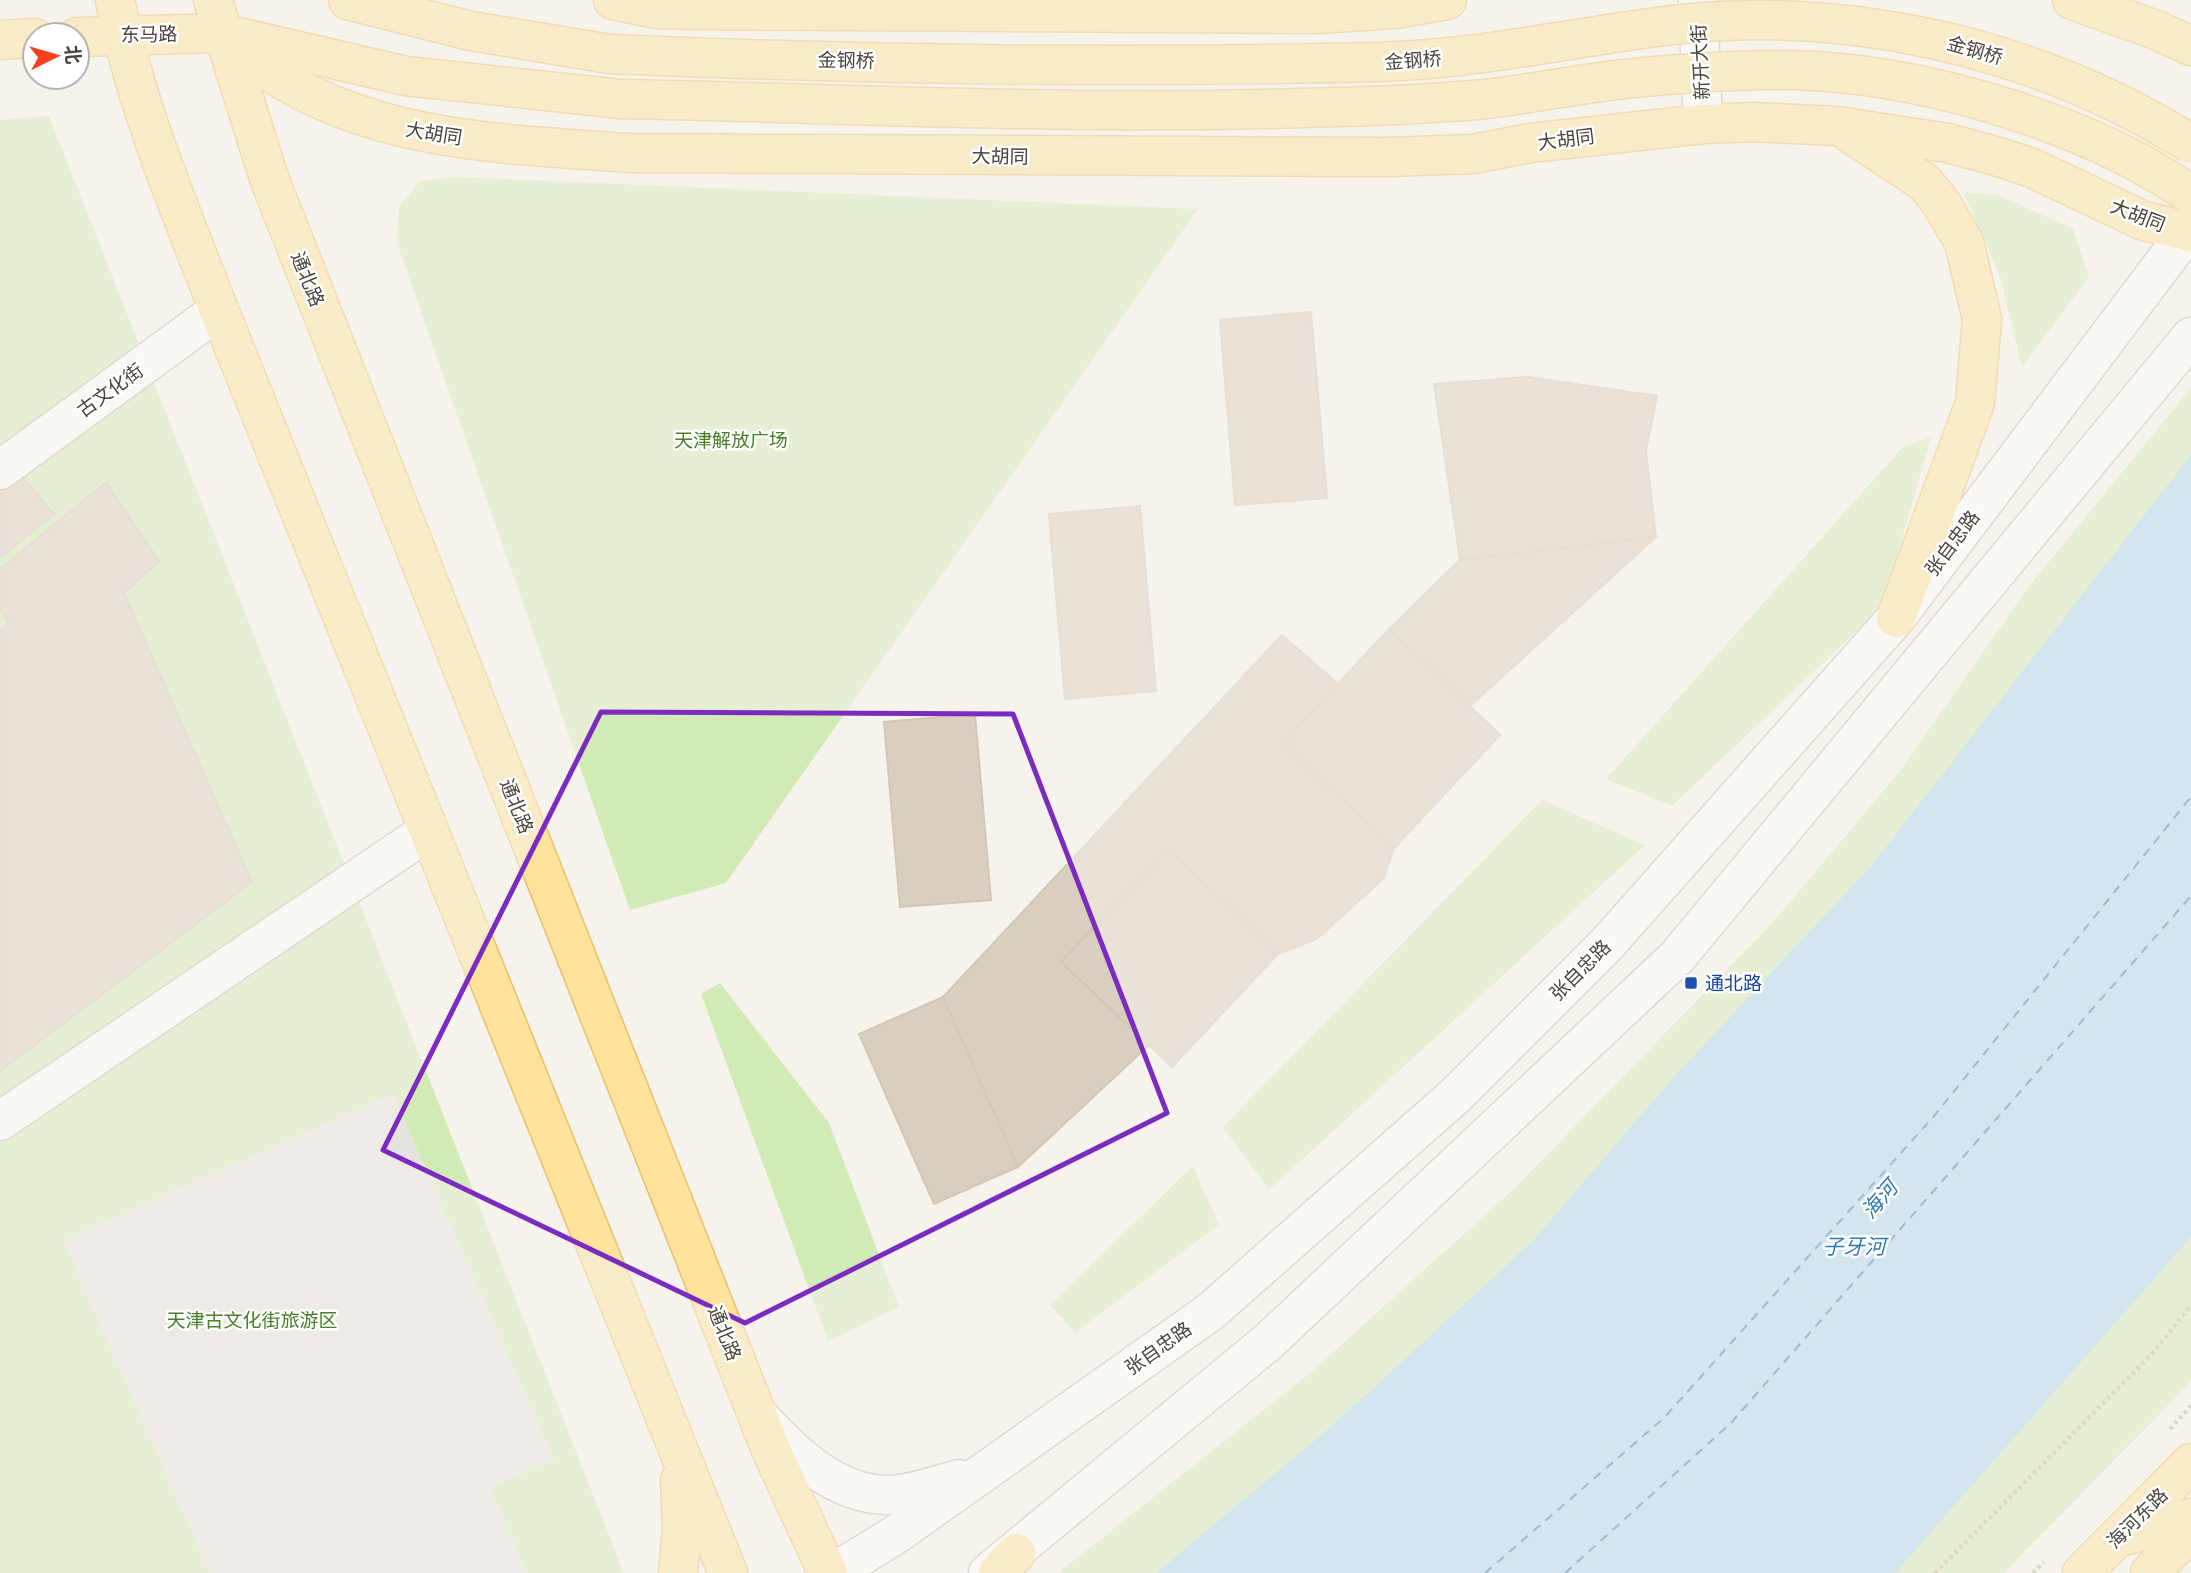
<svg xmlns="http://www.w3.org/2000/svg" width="2191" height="1573" font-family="Mulish,'Noto Sans SC',sans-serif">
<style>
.green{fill:#d2eab5}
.parking{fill:#e5e3e0}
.water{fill:#a9d4f2}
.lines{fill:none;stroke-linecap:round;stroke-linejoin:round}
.ferry{stroke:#2e7ab2;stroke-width:2;stroke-dasharray:9 7;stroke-linecap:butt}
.building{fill:#d8cfc1;stroke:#d3c7b4;stroke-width:2}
.minor-casing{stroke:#c2bbae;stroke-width:41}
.major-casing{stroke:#e6c16a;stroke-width:41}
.path{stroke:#c4b79f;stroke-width:4.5;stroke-dasharray:3.5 3.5;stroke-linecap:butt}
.minor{stroke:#fff;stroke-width:38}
.major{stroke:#ffe39c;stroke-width:38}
.major-bridge-casing{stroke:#e6c16a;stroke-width:41;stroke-linecap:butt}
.major-bridge{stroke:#ffe39c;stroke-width:38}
.marked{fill:none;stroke:#7b2cbf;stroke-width:5;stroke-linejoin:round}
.transit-dot{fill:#1a4fb4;stroke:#fff;stroke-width:2.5}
.labels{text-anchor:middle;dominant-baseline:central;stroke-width:5;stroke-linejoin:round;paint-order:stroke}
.street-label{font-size:19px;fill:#4b4439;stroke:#fff}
.park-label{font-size:19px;fill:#4a7f2a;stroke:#fff}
.transit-label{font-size:19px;fill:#164399;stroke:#fff;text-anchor:start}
.water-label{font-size:21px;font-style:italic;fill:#2e7ab2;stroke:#fff}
</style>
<rect width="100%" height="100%" fill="#f6f3ec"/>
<path class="green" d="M49,116L624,1573H0V120Z
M454,177L1198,209L726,883L630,910L397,243L399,207L420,181Z
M1963,192L1999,195L2073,229L2089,277L2022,367L2000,276Z
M2191,388V1381L2184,1389L2004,1573H1058L1309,1374L1516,1187L1774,921L1900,771L2030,585Z
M1931,437L1883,606L1672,806L1606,779L1903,447Z
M1542,800L1645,845L1269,1190L1223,1127Z
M720,983L829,1123L899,1307L828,1341L701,994Z
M1193,1166L1219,1225L1075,1333L1050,1305Z"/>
<path class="parking" d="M393,1094L554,1459L490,1488L527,1573H210L63,1240Z"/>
<path class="water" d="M2191,455V1237L1895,1573H1156L1332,1426L1533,1241L1674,1077L1872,865Z"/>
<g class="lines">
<path class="ferry" d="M1485,1573L1664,1418L1934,1116L2191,797
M1565,1573L1731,1423L2191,896"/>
</g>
<path class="building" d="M1311,312L1327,498L1235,505L1220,320Z
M1529,377L1657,396L1646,451L1656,537L1460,560L1434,384Z
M17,471L54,514L0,558V485Z
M106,482L159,561L124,593L252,882L0,1071V630L9,623L0,610V569Z
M1140,506L1156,691L1065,699L1049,514Z
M1656,537L1470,706L1389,629L1460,560Z
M1389,629L1500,735L1394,848L1283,743Z
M1282,635L1338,684L1283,743L1394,848L1384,878L1317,939L1278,954L1168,849L1061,962L1149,1045L1018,1167L943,997Z
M975,714L991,900L900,907L884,722Z
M1168,849L1278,954L1172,1067L1061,962Z
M943,997L1018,1167L934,1204L859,1034Z"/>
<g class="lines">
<defs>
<path id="minor" d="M1698,0L1703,124
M0,470L219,310
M0,1121L428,831
M758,1415C792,1452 835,1496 890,1495C913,1494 937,1485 959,1479
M833,1573L895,1535L1210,1312L1455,1096L1607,944L1896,618L2191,227
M988,1573L1269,1341L1677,957L2191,337"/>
<path id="major" d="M115,0C136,107 180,210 219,310L728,1573
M213,0L269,178L771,1450L828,1573
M348,0L471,31L610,54
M613,0L656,9L695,10L1316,14L1395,9L1447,0
M2072,0L2156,30L2191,46
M221,33C236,45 251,60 267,70C374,142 504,144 629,153L1386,157L1473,154L1531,143L1703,124L1753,122L1837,126L1948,143L1999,157L2032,168L2144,221L2191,232
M77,37L221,33L406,76L620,99
M0,40L35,38
M1851,134L1925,183L1941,203L1964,242L1982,319L1975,403L1896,618
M2120,1537L2191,1518
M678,1573L682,1528L680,1480
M998,1573L1016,1553
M2082,1573L2191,1463
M2150,1573L2191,1531"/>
</defs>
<use href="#minor" class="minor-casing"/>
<use href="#major" class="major-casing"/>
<path class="path" d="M2170,1429L2191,1406
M1935,1573L2151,1355L2191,1305
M2033,1573L2044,1562"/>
<use href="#minor" class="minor"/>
<use href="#major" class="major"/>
<defs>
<path id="major-bridge" d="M610,54C865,65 1122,68 1377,62C1471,60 1564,39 1657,27C1840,2 2035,46 2191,144
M620,99C833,103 1048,114 1262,109C1337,107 1412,106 1486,99C1539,93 1592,81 1645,77C1701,72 1758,68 1814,71C1935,78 2092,125 2191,195"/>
</defs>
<use href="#major-bridge" class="major-bridge-casing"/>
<use href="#major-bridge" class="major-bridge"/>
</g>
<path d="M0 0H2191V1573H0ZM601,712L1013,714L1167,1113L745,1323L383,1150Z" fill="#f6f3ec" fill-opacity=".55" fill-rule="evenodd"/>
<path class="marked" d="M601,712L1013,714L1167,1113L745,1323L383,1150Z"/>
<rect class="transit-dot" x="1684" y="976" width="14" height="14" rx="3.5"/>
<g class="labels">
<g class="street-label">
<text transform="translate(149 34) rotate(-1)">东马路</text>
<text transform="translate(1975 50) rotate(16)">金钢桥</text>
<text transform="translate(846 60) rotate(1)">金钢桥</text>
<text transform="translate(1413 60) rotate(-4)">金钢桥</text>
<text transform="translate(1700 62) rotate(-93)">新开大街</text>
<text transform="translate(434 133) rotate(9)">大胡同</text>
<text transform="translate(1566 139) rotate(-7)">大胡同</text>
<text transform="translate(1000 156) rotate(1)">大胡同</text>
<text transform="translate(2138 215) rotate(21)">大胡同</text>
<text transform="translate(308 279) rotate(68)">通北路</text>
<text transform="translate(110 390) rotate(-36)">古文化街</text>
<text transform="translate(1952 543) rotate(-53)">张自忠路</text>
<text transform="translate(517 806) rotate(68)">通北路</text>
<text transform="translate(1580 970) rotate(-45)">张自忠路</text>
<text transform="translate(725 1333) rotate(68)">通北路</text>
<text transform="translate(1158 1348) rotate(-35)">张自忠路</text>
<text transform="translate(2137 1518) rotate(-45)">海河东路</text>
</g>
<g class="park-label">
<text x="731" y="440">天津解放广场</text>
<text x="252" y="1320">天津古文化街旅游区</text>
</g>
<g class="transit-label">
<text x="1705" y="983">通北路</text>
</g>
<g class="water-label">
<text transform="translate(1879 1199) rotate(-49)">海河</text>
<text x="1854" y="1246">子牙河</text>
</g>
</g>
<g transform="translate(56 56) rotate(85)"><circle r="33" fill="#ffffff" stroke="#b7b4b0" stroke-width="2"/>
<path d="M0-5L12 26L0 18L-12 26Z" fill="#fc3f1d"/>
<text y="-10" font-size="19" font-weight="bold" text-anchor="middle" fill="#4b4439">北</text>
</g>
</svg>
